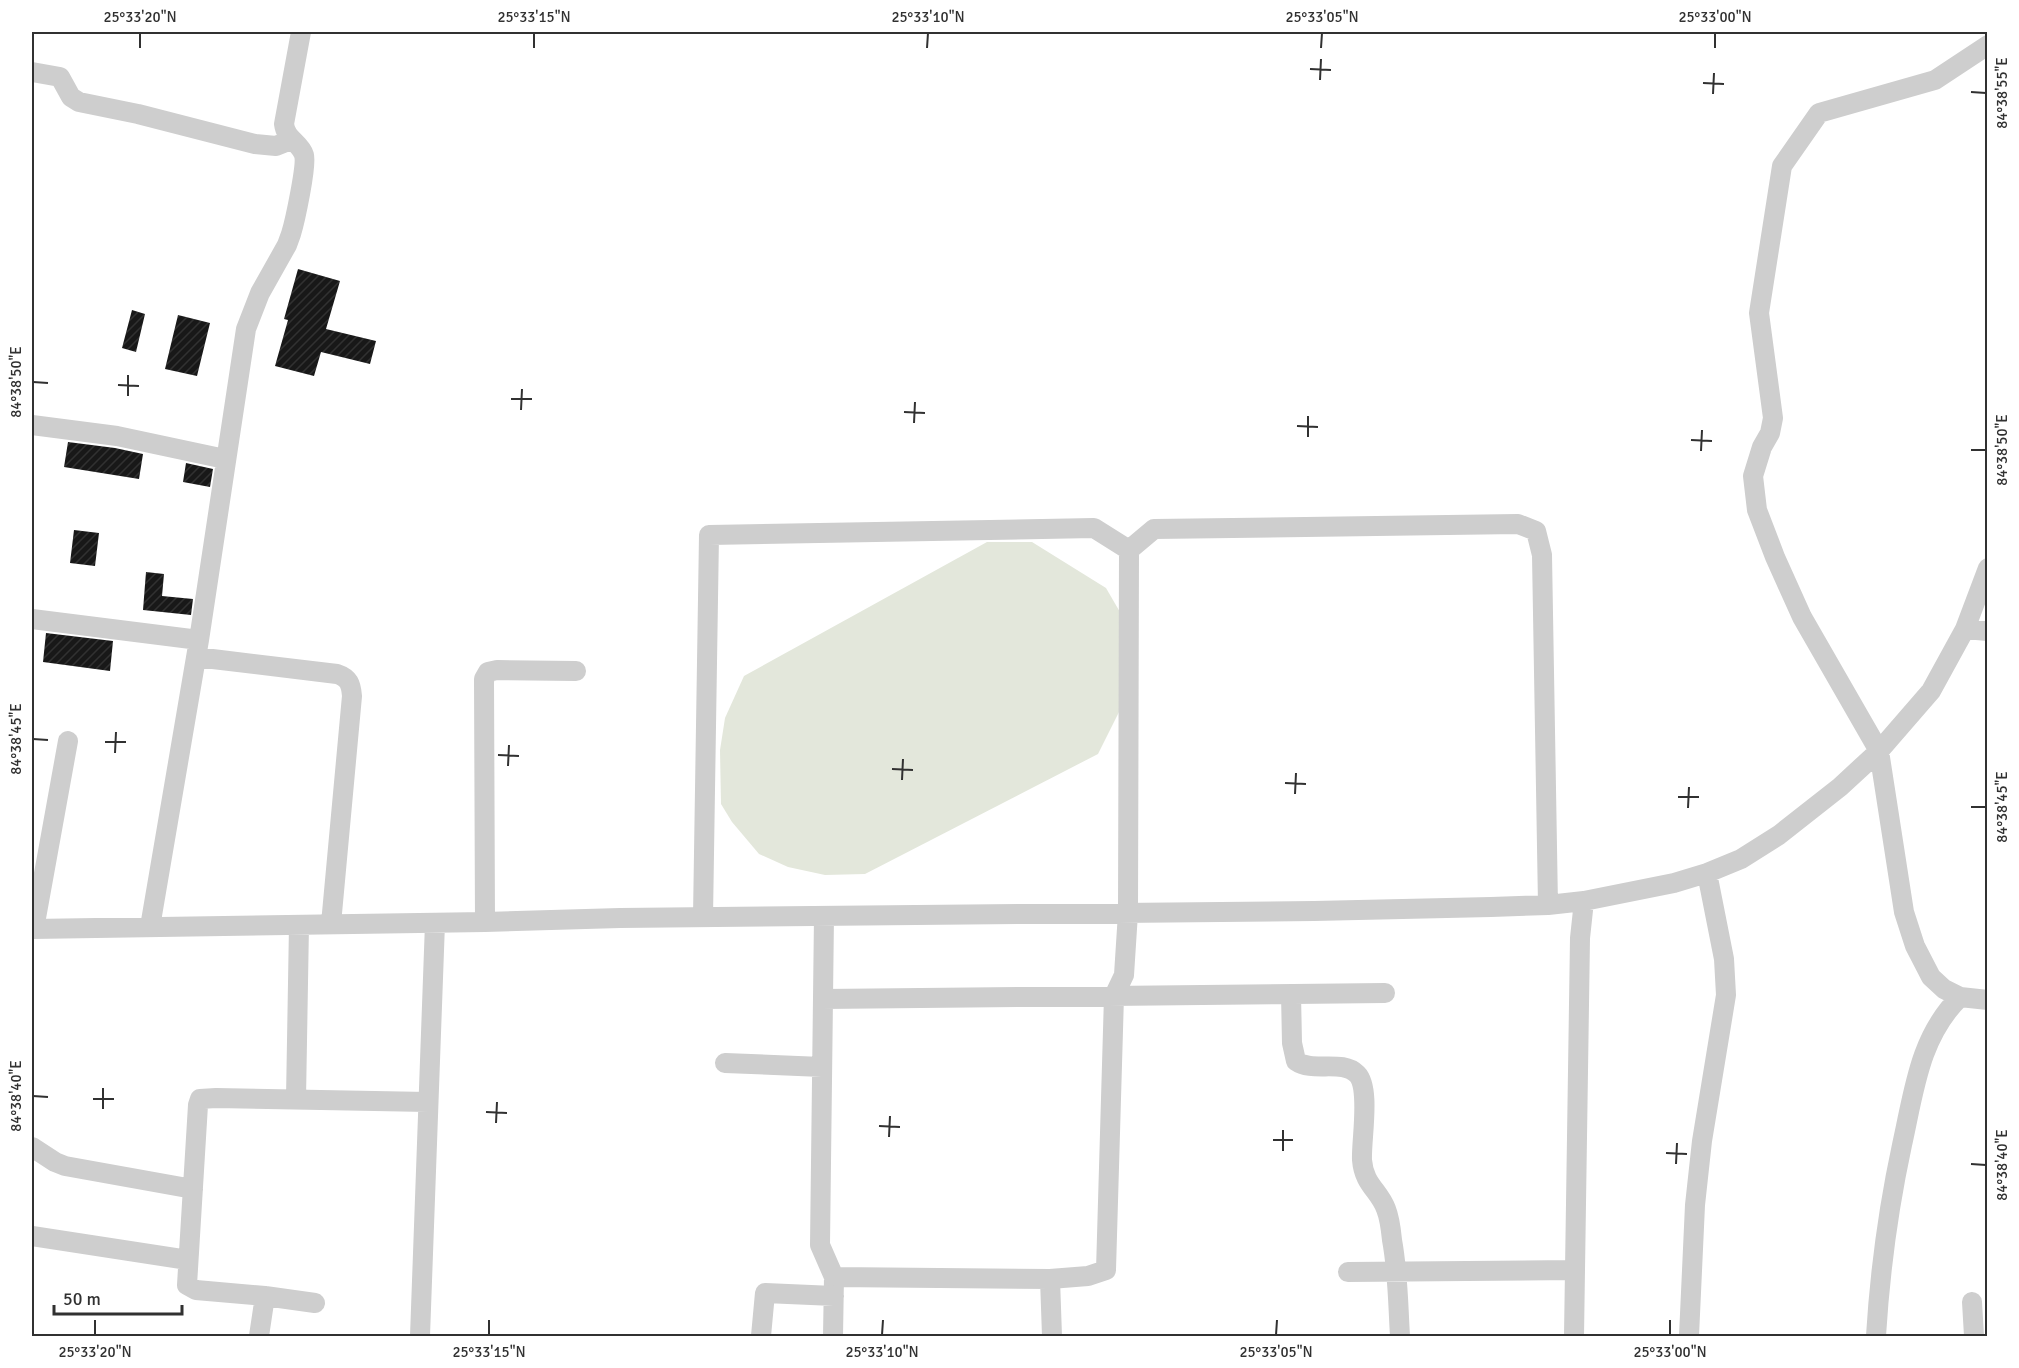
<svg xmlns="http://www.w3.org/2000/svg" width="2019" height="1368" font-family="Signika,sans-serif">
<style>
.pitch{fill:#e3e7db}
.building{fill:url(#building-hatch)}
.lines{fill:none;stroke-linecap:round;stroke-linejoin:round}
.minor{stroke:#cecece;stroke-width:20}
.ticks{fill:none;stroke:#313131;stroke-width:2}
.neatline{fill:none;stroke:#313131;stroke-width:2}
.ticks-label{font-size:15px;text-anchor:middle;fill:#313131}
</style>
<defs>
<pattern id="building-hatch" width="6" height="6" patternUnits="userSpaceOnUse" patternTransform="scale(1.5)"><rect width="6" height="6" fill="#181818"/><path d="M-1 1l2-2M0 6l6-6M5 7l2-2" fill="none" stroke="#313131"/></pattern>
</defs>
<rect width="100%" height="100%" fill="#fff"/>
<path class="pitch" d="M987,542H1032L1106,588L1124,619L1121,708L1098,754L865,874L825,875L788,867L759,854L732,822L721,804L720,750L725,718L744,676Z"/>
<path class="building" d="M298,269L340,281L326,329L376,341L370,364L321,352L314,376L275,366L288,320L284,319Z
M132,310L145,314L136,352L122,348Z
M178,315L210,323L197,376L165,369Z
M68,442L115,448L143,454L139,479L64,467Z
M186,463L213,469L210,487L183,482Z
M74,530L99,533L95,566L70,563Z
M146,572L164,574L162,596L193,599L191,615L143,610Z
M46,633L113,641L110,671L43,662Z"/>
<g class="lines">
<path class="minor" d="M1988,45L1935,80L1819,113L1782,166L1759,313L1773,418L1770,433L1762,447L1753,476L1757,510L1775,557L1802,617L1879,751L1904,912L1915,946L1931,977L1944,989L1960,997L1988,1000
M32,72L60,77L71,97L79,102L138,114L255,144L276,146L291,140
M32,425L117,436L225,459
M32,619L199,640
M1965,629L1988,631
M196,657L337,674C349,678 351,684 352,696L331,924
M824,916L820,1245L834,1277L833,1336
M703,917L709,535L1094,528L1129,550
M485,922L484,679L488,672L497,670L576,671
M150,927L199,640L246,329L260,293L287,245L291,234C295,221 307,165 304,155C300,142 286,140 284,124L301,32
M32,929L485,922L620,918L1314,911L1491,907L1548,905L1584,901L1674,883L1707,873L1741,859L1779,835L1840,787L1879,751L1931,691L1965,629L1988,568
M34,929L68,741
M1291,994L1292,1043L1296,1061C1313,1073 1342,1059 1357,1074C1371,1088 1361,1140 1362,1160C1364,1185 1379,1190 1386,1209C1390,1219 1391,1230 1392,1240C1398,1272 1398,1304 1400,1336
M823,999L1385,993
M725,1063L822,1067
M296,1099L299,925
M32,1147L55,1162L65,1166L193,1189
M32,1236L188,1260
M1348,1272L1574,1270
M834,1277L1050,1279L1088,1276L1106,1270L1114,996L1124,975L1128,913L1129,550L1154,529L1518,524L1536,531L1542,555L1548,905
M1050,1279L1052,1336
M1972,1302L1974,1336
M315,1303L265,1296L196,1290L187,1285L198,1105L200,1099L216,1098L428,1102
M259,1336L265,1296
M420,1336L435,923
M761,1336L765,1293L834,1296
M1574,1336L1580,938L1584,901
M1689,1336L1695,1205L1702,1141L1726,995L1724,959L1707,873
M1876,1336C1880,1270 1888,1210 1902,1145C1914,1092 1919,1037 1960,997"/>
</g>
<path class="ticks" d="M140,48V33M534,48V33M927,48L928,33M1321,48L1322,33M1715,48V33M1310,69L1331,70M1320,80L1321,59M1703,83L1724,84M1971,92L1986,93M1713,94L1714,73M33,382L48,383M118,385L139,386M128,396V375M511,399H532M521,410L522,389M904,412L925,413M914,423L915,402M1297,426L1318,427M1308,437V416M1691,440L1712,441M1971,450H1986M1701,451L1702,430M33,739L48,740M105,742H126M115,753L116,732M498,755L519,756M508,766L509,745M892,769L913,770M902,780L903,759M1285,783L1306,784M1295,794L1296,773M1678,797H1699M1971,807H1986M1688,808L1689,787M33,1096L48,1097M93,1099H114M103,1109V1088M486,1112L507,1113M496,1123L497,1102M879,1126L900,1127M889,1137L890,1116M1273,1140H1293M1283,1151V1130M1666,1153L1687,1154M1676,1164L1677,1143M1971,1164L1986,1165M95,1335V1320M489,1335V1320M882,1335L883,1320M1276,1335L1277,1320M1670,1335V1320"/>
<rect width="2019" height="1368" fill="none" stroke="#ffffff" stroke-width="66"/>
<path d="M54 1305v9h128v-9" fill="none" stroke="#313131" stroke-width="3"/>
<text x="63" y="1305" font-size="18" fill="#313131" stroke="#ffffff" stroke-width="4.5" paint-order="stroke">50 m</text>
<rect x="33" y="33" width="1953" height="1302" class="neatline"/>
<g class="ticks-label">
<text x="140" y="22">25°33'20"N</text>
<text x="534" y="22">25°33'15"N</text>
<text x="928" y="22">25°33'10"N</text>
<text x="1322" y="22">25°33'05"N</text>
<text x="1715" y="22">25°33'00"N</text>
<text transform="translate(2002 93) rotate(-90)" y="5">84°38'55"E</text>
<text transform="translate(16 382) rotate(-90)" y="5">84°38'50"E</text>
<text transform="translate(2002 450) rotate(-90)" y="5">84°38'50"E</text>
<text transform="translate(16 739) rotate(-90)" y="5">84°38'45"E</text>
<text transform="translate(2002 807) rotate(-90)" y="5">84°38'45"E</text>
<text transform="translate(16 1096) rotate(-90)" y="5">84°38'40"E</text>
<text transform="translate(2002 1165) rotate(-90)" y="5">84°38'40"E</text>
<text x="95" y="1357">25°33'20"N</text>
<text x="489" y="1357">25°33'15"N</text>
<text x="882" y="1357">25°33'10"N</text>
<text x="1276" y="1357">25°33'05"N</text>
<text x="1670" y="1357">25°33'00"N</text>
</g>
</svg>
